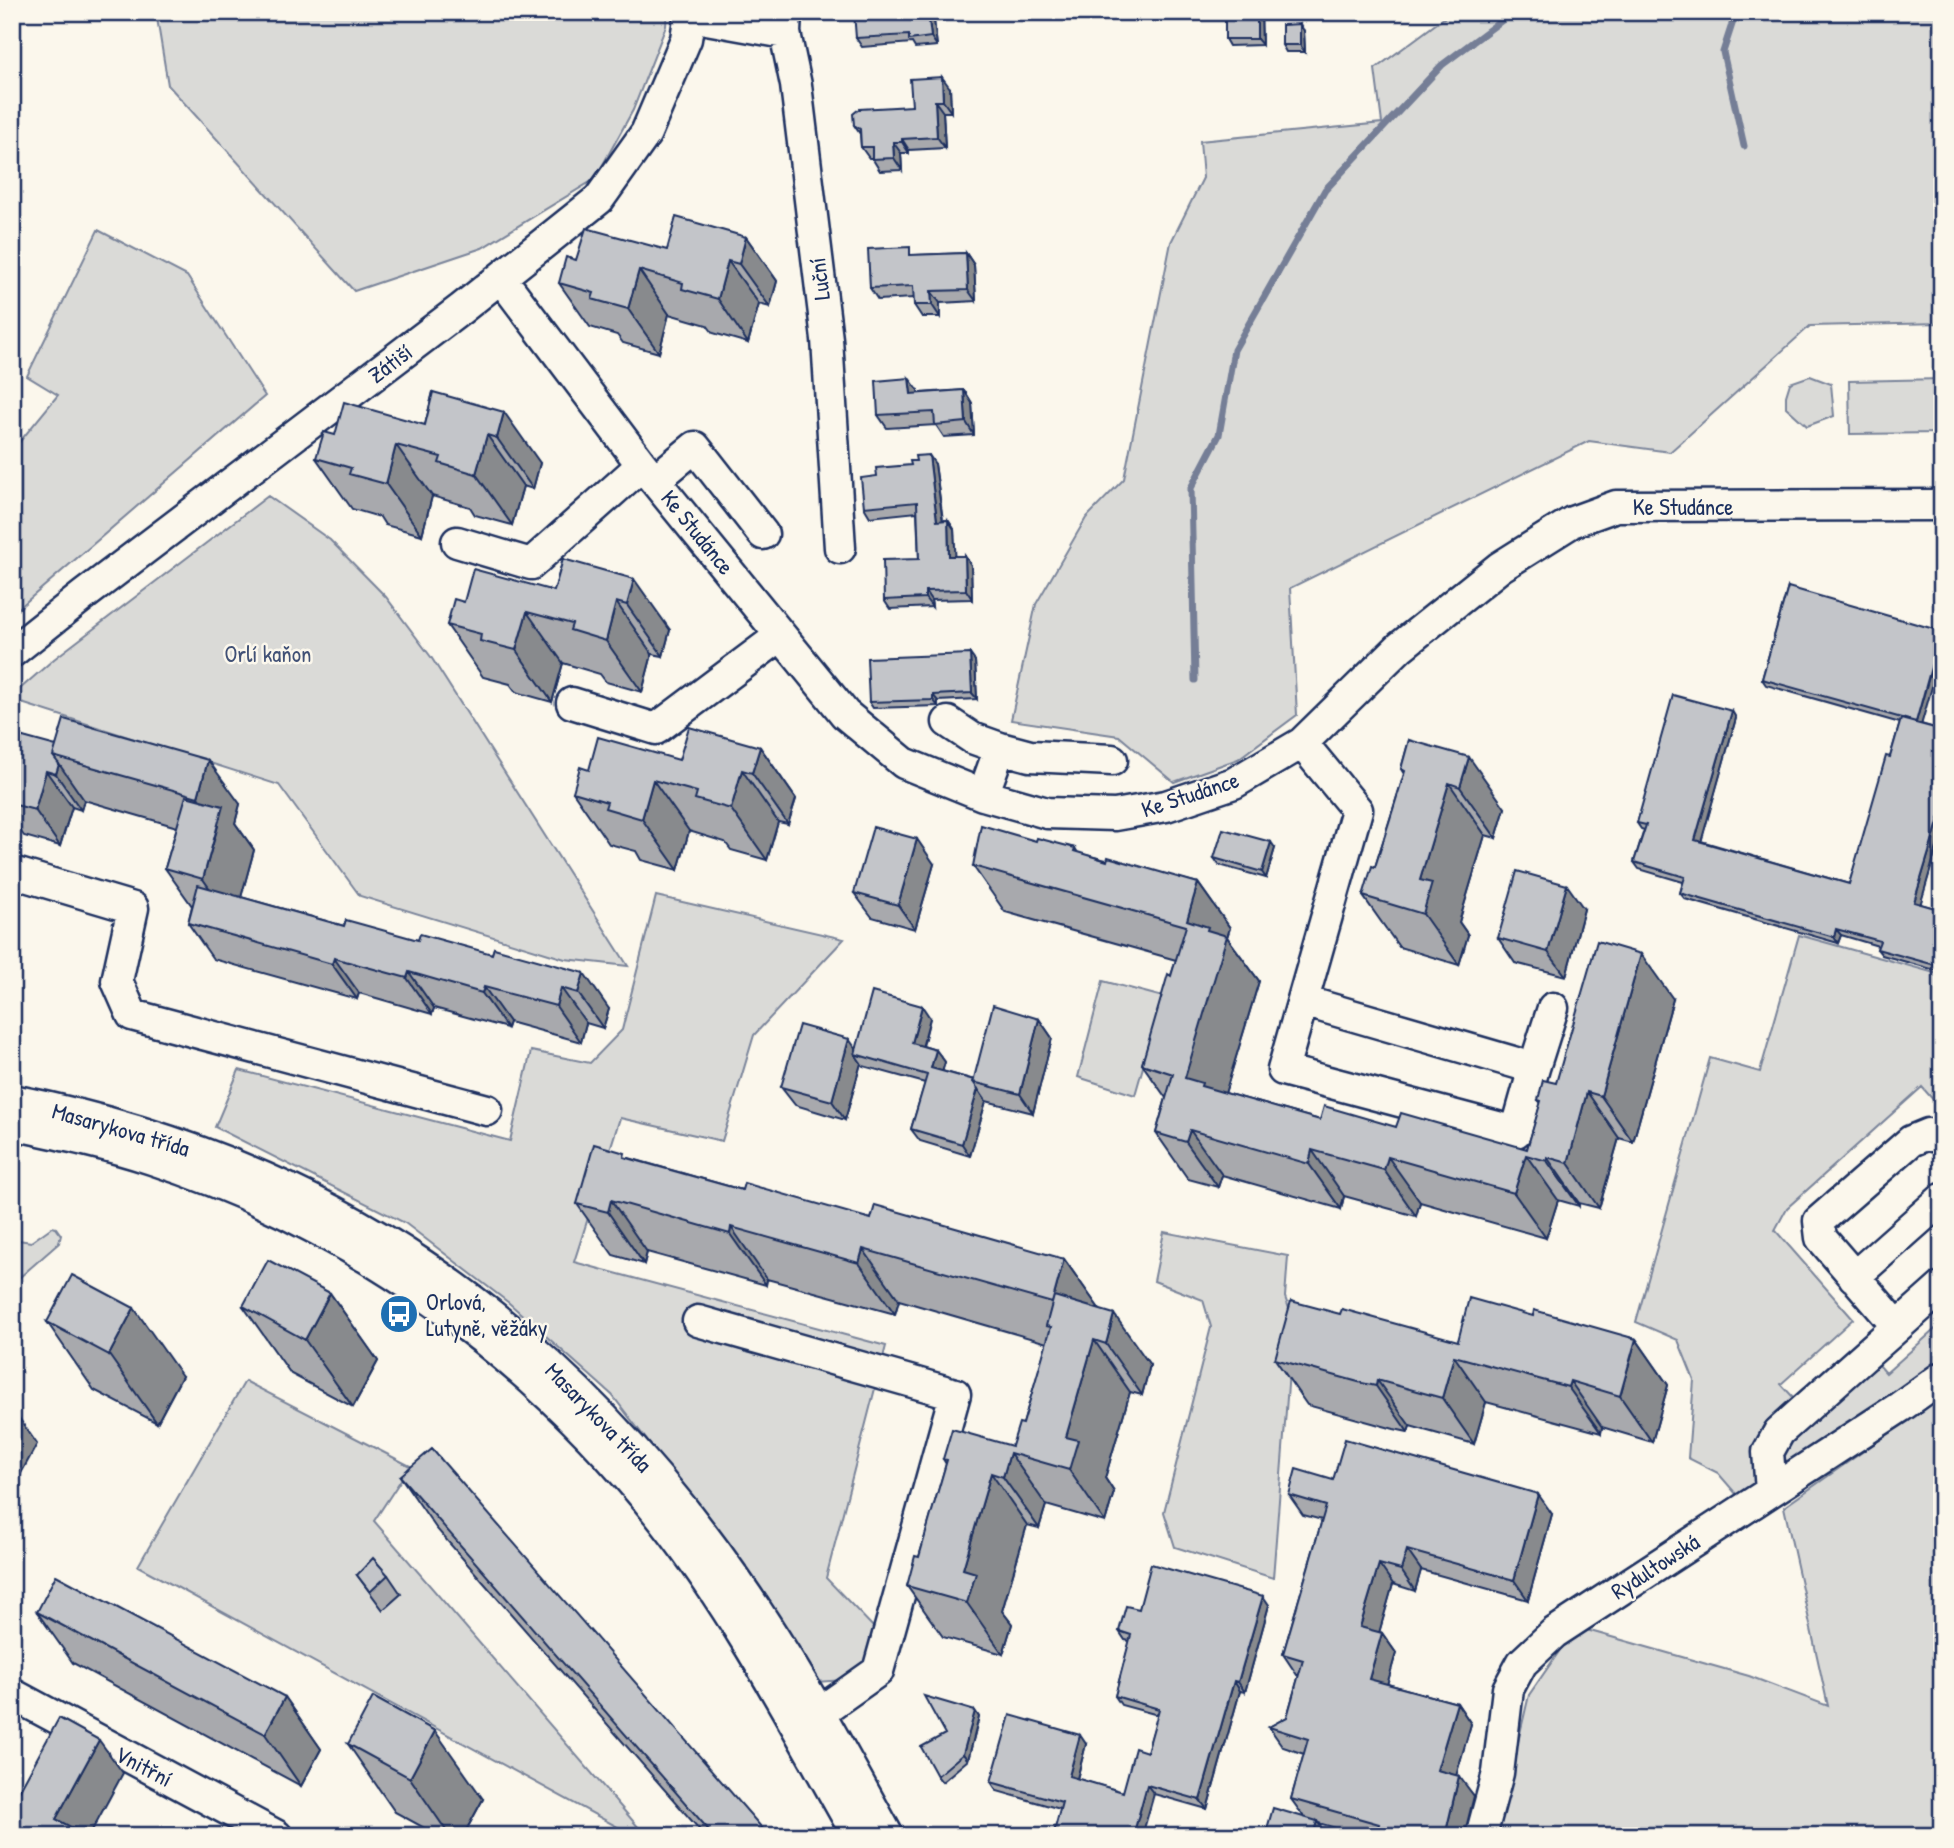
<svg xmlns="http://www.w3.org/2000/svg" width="1954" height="1848" font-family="'Patrick Hand',sans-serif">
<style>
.green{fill:#dadad7;stroke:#7a849a;stroke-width:2}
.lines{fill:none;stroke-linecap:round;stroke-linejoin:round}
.stream{stroke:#747e96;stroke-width:7}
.minor-casing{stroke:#1b2f5e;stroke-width:35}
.minor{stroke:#fbf7ec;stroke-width:30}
.wall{fill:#a8a9ad;stroke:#1b2f5e;stroke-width:2}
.shaded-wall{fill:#888a8d;stroke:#1b2f5e;stroke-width:2}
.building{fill:#c3c5c9;stroke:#1b2f5e;stroke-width:2}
.labels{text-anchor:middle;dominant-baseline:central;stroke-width:5;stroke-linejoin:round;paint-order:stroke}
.street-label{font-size:23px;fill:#1b2f5e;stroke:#fbf7ec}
.park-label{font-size:23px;fill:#415176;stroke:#fbf7ec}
.poi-label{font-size:23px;fill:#1b2f5e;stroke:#fbf7ec;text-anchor:start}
</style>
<rect width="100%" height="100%" fill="#fbf7ec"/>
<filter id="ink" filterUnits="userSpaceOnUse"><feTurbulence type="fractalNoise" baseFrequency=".0143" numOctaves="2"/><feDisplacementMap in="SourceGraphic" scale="14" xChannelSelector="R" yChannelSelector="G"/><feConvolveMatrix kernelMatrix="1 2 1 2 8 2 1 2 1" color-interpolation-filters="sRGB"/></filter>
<g filter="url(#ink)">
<path class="green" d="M156,12H667L666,26L633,110L595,179L482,248L354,291L168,85Z
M1452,12H1942V323L1810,326L1670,452L1589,441L1290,588L1297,715L1238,759L1174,782L1119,736L1011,720L1036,604L1086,518L1124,479L1171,242L1203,178L1200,141L1382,123L1375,69Z
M98,230L187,276L265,396L12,614V451L58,395L27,376Z
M1810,376L1831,384L1834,416L1807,426L1786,407V396L1790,383Z
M1942,379V433L1850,434L1849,381Z
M268,496L330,540L386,597L431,657L628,966L565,959L360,896L279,785L12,700V696L54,659Z
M656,896L844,939L754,1035L722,1141L620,1118L574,1262L886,1346L826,1578L878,1632L868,1665L845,1680L816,1682L729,1547L612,1395L509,1303L405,1223L215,1127L239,1070L510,1141L531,1051L590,1063L622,1030Z
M1799,935L1942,975V1110L1922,1087L1787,1208L1775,1230L1853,1319L1781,1384L1793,1397C1784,1406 1771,1415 1764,1425C1751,1444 1768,1480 1742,1498L1737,1495L1718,1473L1688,1458L1694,1380L1678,1340L1636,1322L1710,1058L1760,1072Z
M1103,981L1163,997L1135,1095L1078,1077Z
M52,1227L56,1228L61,1235L59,1243L12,1284V1239L31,1242Z
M1164,1232L1288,1256L1285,1297L1293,1320L1273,1578L1175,1547L1164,1512L1211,1327L1203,1300L1154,1281Z
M1942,1323V1364L1793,1465L1784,1459V1445L1872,1357L1886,1373Z
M245,1381L410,1466L374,1521L646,1836H634L138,1566Z
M1942,1396V1836H1496L1529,1695L1576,1627L1749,1676L1828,1706L1784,1507Z"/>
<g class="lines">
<path class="stream" d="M1736,12L1723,52L1744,146
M1195,680L1191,488L1219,435L1234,350L1325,190L1442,65L1513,12"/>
<defs>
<path id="minor" d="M786,12L785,33L796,85L827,339L840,548
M690,16L785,33
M501,278L642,465L845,714L904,763L983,795L1047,813L1115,815L1166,806L1234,783L1302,743L1400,647L1500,567L1572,522L1616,506L1942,505
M655,480L695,447L763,534
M457,542L531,564L642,465
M12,652L84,595L461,309L599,199L646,133L686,39L690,12
M572,703L656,729L780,636
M948,722L972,738L1000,748
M1302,743L1357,810L1283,1070L1516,1132L1534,1068L1303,1001
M983,795L1000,748L1030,756L1112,760
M12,872L133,908L117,981L132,1015L487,1110
M1534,1068L1553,1008
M12,1100C326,1162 552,1318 735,1579C792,1660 840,1749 888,1836
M12,1124C59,1134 107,1144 152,1159C355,1225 532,1354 664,1521C740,1618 797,1729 858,1836
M1854,1277L1942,1199
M698,1321L955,1394L878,1671L803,1724
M1897,1326L1821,1238L1819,1221L1911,1141L1928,1134L1942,1139
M1771,1490L1768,1452L1779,1432L1942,1287
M12,1694L277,1836
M1481,1836L1498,1773L1508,1689L1522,1663L1554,1633L1900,1407L1942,1377"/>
</defs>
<use href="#minor" class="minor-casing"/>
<use href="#minor" class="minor"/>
</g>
<path class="wall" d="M933,12L937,46L915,48L912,43L862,47L856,38Z
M1261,12L1262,45L1229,46L1225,39Z
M1304,31L1305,52H1286L1282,45Z
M950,88L951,112H943L945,148L909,150V153H901L902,170L880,171L872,158H869L861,147L860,134L854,125L912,106Z
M746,237L777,281L770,307L759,304L748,343L713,333L707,325L669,314L659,353L623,343L617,335L590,327L559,283L576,260L667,250Z
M966,253L974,265L976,301L940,303V317H922L914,305V298L878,300L870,288L915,255Z
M918,390V393L964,390L972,403L974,435L944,437L936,425L887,428L878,415Z
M433,392L540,463L533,489L523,486L512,525L475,515L470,507L432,496L422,535L385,525L380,517L352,509L316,458L335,435L425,425Z
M935,464L943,520H948L954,529L955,556L971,565L972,599L931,600L932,607L890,609L884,600L919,559L917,512L870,517L864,507L877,476Z
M563,559L670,630L663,656L652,654L642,692L606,682L600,674L563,663L552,702L516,692L510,684L483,677L447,625L464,602L554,591Z
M1788,587L1921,724L1942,730V830L1920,904L1942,910V972L1882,955L1877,949L1878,946L1841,935L1838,943L1685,899L1680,893L1683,882L1639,869L1634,862L1644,830L1641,829L1637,823L1736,718L1701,841L1849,884L1890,757L1900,723L1766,685L1762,679Z
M975,661L977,699L938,701V706L873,708L869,702Z
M12,734L240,804L235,823L254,850L241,897L344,926L492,954L494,948L609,1009L603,1028L586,1023L581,1042L509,1022L507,1028L434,1008L432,1014L359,993L357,999L213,959L188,923L192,906L165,868L177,827L84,800L81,810L72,807L60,846L24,836L18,828L12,826Z
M1409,740L1505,808L1496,838L1485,835L1459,922L1468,935L1459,965L1399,947L1363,896L1375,867L1404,774L1401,769Z
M760,747L796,799L788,824L778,822L767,860L731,850L725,842L689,831L678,870L641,860L636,851L609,844L573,792L589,770L679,760Z
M1036,841L1075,848L1078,853L1198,883L1230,928L1227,937L1259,981L1225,1093L1320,1120L1396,1127L1527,1149L1541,1103L1538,1100L1556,1083L1673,999L1633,1142L1619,1138L1599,1208L1579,1203V1206L1558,1200L1546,1238L1420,1202L1416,1216L1344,1196L1341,1209L1222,1175L1218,1187L1188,1179L1156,1133L1166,1098L1142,1064L1176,960L1005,912L973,866Z
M1275,848L1266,878L1219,865L1214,858Z
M934,864L915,929L872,917L854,893Z
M1584,909L1566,976L1515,963L1498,938Z
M930,1018L923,1046L936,1050L945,1062L942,1071L974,1080L1039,1019L1052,1038L1033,1113L986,1101L970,1156L920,1141L911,1129L925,1083L863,1066L861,1063L845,1120L795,1105L781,1087L856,1049Z
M629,1158L742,1190L871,1219L1064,1259L1099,1309L1150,1365L1142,1395L1130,1392L1105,1478L1114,1492L1105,1522L1046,1505L1039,1528L1027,1525L1002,1611L1012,1624L1003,1654L943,1637L907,1586L919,1557L946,1464L943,1459L1012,1446L1023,1424L1047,1343L899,1300L895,1314L767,1279L766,1285L647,1252L644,1264L613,1255L577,1204Z
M330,1293L378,1361L353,1407L291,1374L243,1306Z
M1533,1316L1636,1339L1668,1385L1652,1442L1602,1427L1601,1433L1486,1402L1474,1444L1410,1426L1408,1432L1394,1429L1307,1405L1275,1359L1458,1341Z
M47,1322L182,1376L157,1423L94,1390Z
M400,1476L769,1836H705L436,1528Z
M1333,1480L1552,1514L1528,1600L1421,1570L1415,1591L1393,1584L1379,1632L1382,1633L1396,1653L1387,1684L1457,1703L1471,1724L1456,1775L1474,1796L1464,1836H1363L1319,1823L1321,1827L1319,1836H1265L1304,1817L1291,1799L1304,1754L1283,1747L1269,1727L1287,1717L1299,1675H1297L1283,1654L1322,1520L1303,1515L1289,1495Z
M357,1575H388L401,1594L383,1610Z
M1269,1605L1245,1692L1240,1691L1207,1809L1154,1794L1060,1809L997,1791L991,1782L1086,1744L1077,1779L1123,1792L1147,1752L1158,1715L1121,1705L1115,1696L1130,1641L1125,1640L1119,1631L1139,1609Z
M37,1612L285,1697L321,1749L301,1786L73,1663Z
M975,1711L979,1717L968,1760L942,1782L937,1776L945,1734Z
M348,1744L483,1799L463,1836H439L395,1812Z"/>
<path class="shaded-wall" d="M928,12H933L937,46L931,37Z
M1257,12H1261L1262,45L1257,39Z
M1300,24L1304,31L1305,52L1300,45Z
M942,77L950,88L951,112L943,101Z
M935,101L943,112L945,148L937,137Z
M902,139L909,150V153L902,142Z
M893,142L901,153L902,170L894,158Z
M746,237L777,281L770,307L739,264Z
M966,253L974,265L976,301L968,290Z
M728,261L759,304L748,343L718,299Z
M639,270L669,314L659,353L628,309Z
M931,291L940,303V317L932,305Z
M909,378L918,390L919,407L911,394Z
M964,390L972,403L974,435L966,422Z
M504,412L540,463L533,489L497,438Z
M487,435L523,486L512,525L476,474Z
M396,445L432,496L422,535L386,484Z
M929,455L935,464L944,530L937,521Z
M948,520L954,529L956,565L949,556Z
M965,556L971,565L972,599L966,590Z
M634,579L670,630L663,656L627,605Z
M925,591L931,600L932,607L925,598Z
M616,602L652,654L642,692L606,641Z
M527,612L563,663L552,702L516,650Z
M1942,632V652L1920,729L1916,722Z
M970,654L975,661L977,699L972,693Z
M933,695L938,701V706L933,700Z
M1732,711L1736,718L1700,846L1695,840Z
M760,747L796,799L788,824L752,773Z
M1469,757L1505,808L1496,838L1460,787Z
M208,760L240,804L235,823L254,850L234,923L203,879L218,826L198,797Z
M59,764L84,800L81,810L56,774Z
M742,770L778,822L767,860L731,809Z
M46,771L72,807L60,846L35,810Z
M653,780L689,831L678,870L642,819Z
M1449,783L1485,835L1459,922L1468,935L1459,965L1423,914L1420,880Z
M1942,809V830L1919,909L1914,902Z
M917,839L934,864L915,929L898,905Z
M1271,842L1275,848L1266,878L1262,872Z
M1198,883L1230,928L1227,937L1259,981L1220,1110L1185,1078L1187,920Z
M1567,885L1584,909L1566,976L1548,952Z
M1836,929L1841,935L1838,943L1834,937Z
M1641,954L1673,999L1633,1142L1601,1096Z
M334,958L359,993L357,999L332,964Z
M409,972L434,1008L432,1014L407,978Z
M584,973L609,1009L603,1028L578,993Z
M484,987L509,1022L507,1028L482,993Z
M561,988L586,1023L581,1042L556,1006Z
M922,1006L930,1018L920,1055L912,1043Z
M1039,1019L1052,1038L1033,1113L1020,1094Z
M849,1039L861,1056L855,1054L861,1063L845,1120L832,1101Z
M936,1050L945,1062L940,1080L931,1068Z
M978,1089L986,1101L970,1156L962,1144Z
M1587,1092L1619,1138L1599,1208L1568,1163Z
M1190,1130L1222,1175L1218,1187L1186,1142Z
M1312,1150L1344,1196L1341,1209L1309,1164Z
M1526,1155L1558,1200L1546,1238L1514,1193Z
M1388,1157L1420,1202L1416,1216L1384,1170Z
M1547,1157L1579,1203V1206L1547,1161Z
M611,1200L647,1252L644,1264L608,1212Z
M731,1227L767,1279L766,1285L730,1234Z
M863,1249L899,1300L895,1314L859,1263Z
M1064,1259L1100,1310L1052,1303Z
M330,1293L378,1361L353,1407L305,1340Z
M134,1308L182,1376L157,1423L109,1355Z
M1114,1314L1150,1365L1142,1395L1106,1344Z
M1636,1339L1668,1385L1652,1442L1620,1396Z
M1094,1340L1130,1392L1105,1478L1114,1492L1105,1522L1069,1470L1066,1437Z
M1454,1356L1486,1402L1474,1444L1442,1398Z
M1377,1380L1410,1426L1408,1432L1376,1386Z
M1570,1381L1602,1427L1601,1433L1568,1387Z
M12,1408L37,1444L12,1490Z
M1010,1453L1046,1505L1039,1528L1003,1477Z
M991,1473L1027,1525L1002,1611L1012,1624L1003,1654L967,1603L963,1569Z
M1538,1494L1552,1514L1528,1600L1514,1580Z
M1407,1550L1421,1570L1415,1591L1401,1570Z
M1379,1564L1393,1584L1375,1647L1360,1627Z
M1263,1596L1269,1605L1245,1692L1238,1682Z
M1382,1633L1396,1653L1383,1699L1369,1679Z
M1234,1681L1240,1691L1207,1809L1200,1800Z
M285,1697L321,1749L301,1786L265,1734Z
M1457,1703L1471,1724L1452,1790L1437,1770Z
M975,1711L979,1717L968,1760L963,1754Z
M435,1731L483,1799L463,1836H450L410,1778Z
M1080,1735L1086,1744L1075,1786L1069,1776Z
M99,1740L123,1773L89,1836H68L56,1819Z
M1459,1776L1474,1796L1464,1836H1445Z
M1147,1785L1154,1794L1142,1836H1133Z
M1317,1821L1321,1827L1319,1836H1313Z"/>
<path class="building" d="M854,12H928L931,37L909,40V35L856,38Z
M1225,12H1257V39H1225Z
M1300,24V45H1282V25Z
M942,77L943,101H935L937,137L902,139V142H893L894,158L872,159V147H861L860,129L854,125L853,114L859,109L912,106L910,79Z
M676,217L746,237L739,264L728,261L718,299L682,289L683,283L639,270L628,309L592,299L594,293L559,283L566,257L576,260L586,228L667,250Z
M910,247V255L966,253L968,290L931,291L932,305H914L913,286L870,288L868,249Z
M909,378L911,394L964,390L966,422L935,425L934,412L878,415L876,381Z
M433,392L504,412L497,438L487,435L476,474L439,463L441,457L396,445L386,484L349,474L351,468L316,458L324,432L335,435L344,402L425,425Z
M929,455L937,521L948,520L949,556H965L966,590L925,591V598L884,600L883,560L919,559L917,502L864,507L861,478L877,476L876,468L911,465L910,461H916L915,456Z
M563,559L634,579L627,605L616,602L606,641L570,630L572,624L527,612L516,650L480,641L481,634L447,625L454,599L464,602L473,569L554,591Z
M1788,587L1941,631L1916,722L1762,679Z
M970,654L972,693L933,695V700L869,702L867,658Z
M1673,695L1732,711L1695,840L1849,884L1886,756L1890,757L1901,719L1942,730V809L1914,902L1942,910V967L1877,949L1880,941L1836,929L1834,937L1680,893L1685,877L1634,862L1646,825L1637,823Z
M64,719L208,760L198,797L53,756Z
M689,727L760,747L752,773L742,770L731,809L695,799L697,792L653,780L642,819L605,808L607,802L573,792L580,767L589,770L598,737L679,760Z
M12,734L56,746L53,756L59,764L56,774L46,771L35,810L12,804Z
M1409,740L1469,757L1460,787L1449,783L1420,880L1432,883L1423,914L1363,896L1372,866L1375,867L1405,771L1401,769Z
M186,796L223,806L203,879L165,868Z
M981,825L1036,841L1037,838L1075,848L1074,851L1107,861L1108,857L1198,883L1187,920L1208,927L1207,930L1227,936L1185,1078L1202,1083L1201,1086L1320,1120L1324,1106L1396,1127L1401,1113L1527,1149L1541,1101L1538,1100L1543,1080L1556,1083L1597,941L1641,954L1601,1096L1587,1092L1568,1163L1547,1157V1161L1526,1155L1514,1193L1388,1157L1384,1170L1312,1150L1309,1164L1190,1130L1186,1142L1156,1133L1173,1074L1142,1064L1168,974L1171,976L1186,926L973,866Z
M873,827L917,839L898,905L854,893Z
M1223,829L1271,842L1262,872L1214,858Z
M1517,871L1567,885L1548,952L1498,938Z
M198,885L344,926L346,920L418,940L420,934L492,954L494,948L584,973L578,993L561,988L556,1006L484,987L482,993L409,972L407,978L334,958L332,964L188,923Z
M872,992L922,1006L912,1043L936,1050L931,1068L974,1080L973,1082L978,1089L962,1144L911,1129L927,1075L855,1054Z
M993,1005L1039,1019L1020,1094L973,1082Z
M799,1025L849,1039L832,1101L781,1087Z
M594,1144L625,1153L624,1157L742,1190L744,1183L871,1219L875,1205L1064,1259L1052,1303L863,1249L859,1263L731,1227L730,1234L611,1200L608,1212L577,1204Z
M268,1260L330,1293L305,1340L243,1306Z
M72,1275L134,1308L109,1355L47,1322Z
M1054,1296L1114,1314L1106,1344L1094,1340L1066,1437L1078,1440L1069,1470L1010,1453L1003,1477L991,1473L963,1569L976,1573L967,1603L907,1586L915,1556L919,1557L933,1508L947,1460L943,1459L952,1429L1012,1446L1019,1423L1023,1424L1051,1327L1046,1326Z
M1469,1298L1533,1316L1534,1310L1636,1339L1620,1396L1570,1381L1568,1387L1454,1356L1442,1398L1377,1380L1376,1386L1362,1383L1275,1359L1291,1301L1340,1314L1342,1309L1458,1341Z
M1345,1439L1538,1494L1514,1580L1407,1550L1401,1570L1379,1564L1360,1627L1382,1633L1369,1679L1457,1703L1437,1770L1459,1776L1445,1836H1375L1379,1824L1291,1799L1308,1739L1269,1727L1287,1717L1303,1660L1283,1654L1326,1506L1289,1495L1296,1469L1333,1480Z
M432,1449L769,1836H714L400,1476Z
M373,1558L388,1575L370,1592L357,1575Z
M1151,1564L1263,1596L1238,1682L1234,1681L1200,1800L1147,1785L1133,1836H1053L1062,1802L991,1782L1010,1715L1080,1735L1069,1776L1123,1792L1135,1748L1147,1752L1159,1709L1115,1696L1131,1635L1119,1631L1126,1606L1139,1609Z
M56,1575L285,1697L265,1734L37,1612Z
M924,1696L975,1711L963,1754L937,1776L921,1747L945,1734Z
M373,1697L435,1731L410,1778L348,1744Z
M59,1718L99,1740L56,1819L87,1836H12V1804Z
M1273,1808L1317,1821L1313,1836H1265Z"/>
</g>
<defs>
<symbol id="bus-disc" viewBox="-11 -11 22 22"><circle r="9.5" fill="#1f6fb2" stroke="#fbf7ec"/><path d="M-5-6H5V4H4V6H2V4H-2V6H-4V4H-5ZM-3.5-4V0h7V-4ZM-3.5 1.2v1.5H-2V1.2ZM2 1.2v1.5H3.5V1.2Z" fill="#fff"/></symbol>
</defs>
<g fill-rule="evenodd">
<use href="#bus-disc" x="377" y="1292" width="44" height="44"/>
</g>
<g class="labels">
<g class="street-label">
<text transform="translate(819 279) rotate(-97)">Luční</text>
<text transform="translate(390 363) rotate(-37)">Zátiší</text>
<text x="1683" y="506">Ke Studánce</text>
<text transform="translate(698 532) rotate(51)">Ke Studánce</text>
<text transform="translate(1190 794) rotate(-18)">Ke Studánce</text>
<text transform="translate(121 1129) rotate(16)">Masarykova třída</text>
<text transform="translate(599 1417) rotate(46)">Masarykova třída</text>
<text transform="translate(1655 1566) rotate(-33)">Rydultowská</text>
<text transform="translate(144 1766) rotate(28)">Vnitřní</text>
</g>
<g class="park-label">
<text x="268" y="653">Orlí kaňon</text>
</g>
<g class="poi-label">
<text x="426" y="1301">Orlová,<tspan x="426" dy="26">Lutyně, věžáky</tspan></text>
</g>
</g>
<rect width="1954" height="1848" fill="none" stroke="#fbf7ec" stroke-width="42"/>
<rect x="21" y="21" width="1912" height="1806" fill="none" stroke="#1b2f5e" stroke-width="2.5" filter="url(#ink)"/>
</svg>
